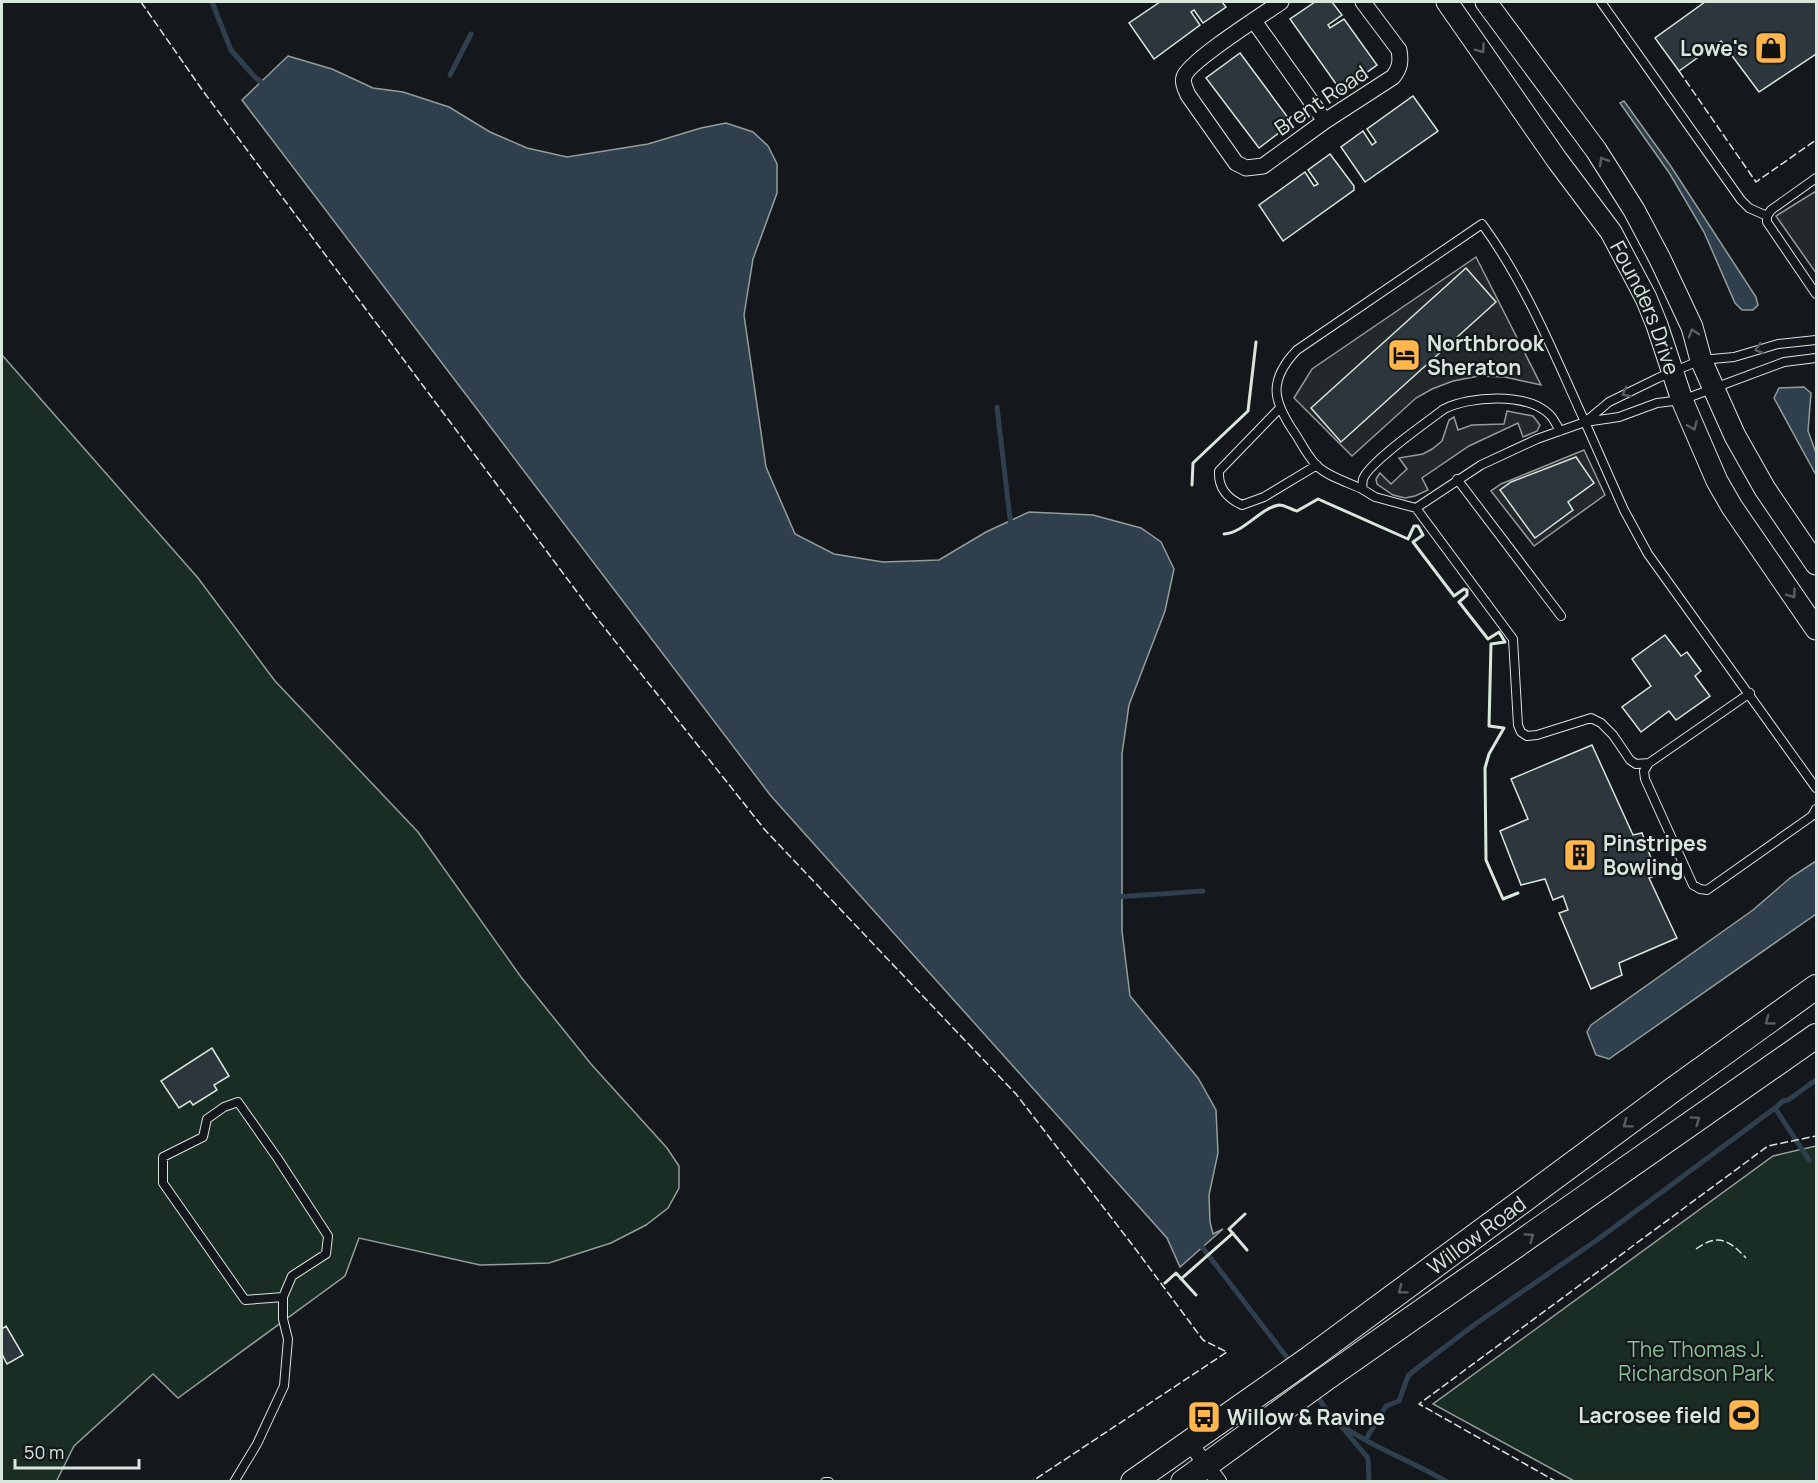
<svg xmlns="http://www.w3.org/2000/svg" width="1818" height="1483" font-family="Manrope,sans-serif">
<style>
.green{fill:#1a2d24;stroke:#939e99;stroke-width:1.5}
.parking{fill:#24282b;stroke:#939e99;stroke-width:1.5}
.water{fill:#2f3f4d;stroke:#939e99;stroke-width:1.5}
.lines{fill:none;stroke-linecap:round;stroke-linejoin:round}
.stream{stroke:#2f3f4d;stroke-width:5}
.building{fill:#2c363c;stroke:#d8e6dc;stroke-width:1.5}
.lane-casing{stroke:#d8e6dc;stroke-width:10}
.street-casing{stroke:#d8e6dc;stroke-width:17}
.secondary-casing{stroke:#d8e6dc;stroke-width:23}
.primary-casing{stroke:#d8e6dc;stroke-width:26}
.lane{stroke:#14181c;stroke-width:8}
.street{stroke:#14181c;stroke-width:15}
.secondary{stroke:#14181c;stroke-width:21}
.primary{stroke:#14181c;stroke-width:24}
.fence{stroke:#d8e6dc;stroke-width:1.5;stroke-dasharray:8 3;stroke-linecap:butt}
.wall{stroke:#d8e6dc;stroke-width:3}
.oneway{stroke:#59605f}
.labels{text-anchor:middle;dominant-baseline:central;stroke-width:4.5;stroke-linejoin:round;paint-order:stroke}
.poi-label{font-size:21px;font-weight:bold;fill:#d8e6dc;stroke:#14181c;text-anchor:start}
.street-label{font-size:21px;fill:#d8e6dc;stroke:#14181c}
.park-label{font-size:21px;fill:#8ac095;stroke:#14181c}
</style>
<rect width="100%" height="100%" fill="#14181c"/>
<path class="green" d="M2,355L198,578L275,681L418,832L521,977L591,1064L667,1148L679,1166V1188L668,1208L646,1225L611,1243L549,1263L480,1265L359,1238L345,1276L178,1398L153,1374L74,1446L56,1482L2,1481Z
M1816,1146V1481H1574L1433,1404L1773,1156Z"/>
<path class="parking" d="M1816,191V273L1776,216Z
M1476,257L1541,385L1505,377L1479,376L1453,381L1432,389L1416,398L1352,456L1294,398L1312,369Z
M1507,411L1533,416L1540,425L1537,431L1523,437L1518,423L1469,446L1422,478L1428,490L1415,496L1405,498L1393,495L1377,484L1376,479L1380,473L1391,484L1407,469L1399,458L1423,454L1432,449L1442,441L1449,420L1454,417L1458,430L1472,425L1504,424Z
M1584,450L1605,495L1534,546L1491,491L1501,484Z"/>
<path class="water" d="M288,56L332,69L373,88L403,92L449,107L490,132L527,148L567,157L648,144L701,128L726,123L753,132L768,146L777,164V193L753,259L744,315L766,467L795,534L834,554L883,562L939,560L986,532L1029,512L1093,515L1141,528L1161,542L1174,569L1165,611L1129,705L1122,754V931L1130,996L1198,1078L1216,1110L1218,1153L1209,1195L1210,1222L1213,1234L1223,1229L1180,1267L1167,1238L771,796L242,100Z
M1624,101L1670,165L1756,297L1758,305L1753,310H1742L1735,303L1704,232L1670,174L1620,103Z
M1804,387L1811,393L1808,431L1816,453V475L1774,398L1779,388Z
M1816,861V914L1609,1059L1596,1055L1587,1032L1591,1025L1753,910L1790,878Z"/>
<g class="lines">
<path class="stream" d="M212,2L231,50L252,74L266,87
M450,75L471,34
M997,407L1011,527
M1116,897L1203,891
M1775,1108L1783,1101L1788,1100L1816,1080
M1199,1243L1292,1364
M1316,1395C1323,1404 1330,1417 1340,1424C1373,1448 1412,1461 1447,1482
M1341,1426L1368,1458L1369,1482
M1366,1439L1386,1406L1399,1401L1408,1376L1416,1369L1474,1325L1597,1240L1775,1108L1809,1160"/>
</g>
<path class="building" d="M1160,2H1222L1226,7L1203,23L1194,10L1191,12L1200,25L1154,59L1129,23Z
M1315,2H1332L1342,15L1328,25L1330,28L1344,19L1377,65L1341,91L1290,19Z
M1705,2H1816V54L1759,92L1721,41L1679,71L1655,38Z
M1240,53L1292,123L1259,148L1206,78Z
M1413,96L1438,131L1365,182L1341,147L1363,131L1372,145L1376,142L1367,129Z
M1330,154L1354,186V190L1283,241L1259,205L1305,172L1314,186L1318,184L1308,170Z
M1466,268L1496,302L1341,442L1311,408Z
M1576,457L1594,483L1568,502L1573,510L1535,538L1500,490L1511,482Z
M1665,635L1681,656L1687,652L1701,671L1695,676L1710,696L1676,720L1669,711L1641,732L1622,707L1651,686L1632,659Z
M1592,745L1633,835L1642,833L1657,875L1649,878L1677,938L1619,963L1622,975L1591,989L1559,913L1568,910L1563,896L1553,900L1545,879L1521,885L1500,831L1528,819L1511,779Z
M212,1048L229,1076L214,1085L217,1090L193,1105L190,1101L179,1108L161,1081Z
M6,1326L23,1355L7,1364L2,1354V1329Z"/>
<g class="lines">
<defs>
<path id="lane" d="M1601,2L1741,200L1749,208L1767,216
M1816,178L1771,210L1767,216V222L1816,294
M1279,409L1219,471C1218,488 1227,498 1242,505L1264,497L1317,465
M1585,422L1609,402L1658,378L1701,360L1734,357L1778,344L1816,340
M1585,422L1619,417L1657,403L1682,400L1784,362L1816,358
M1457,479L1561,616
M1362,489C1347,482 1329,477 1317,466C1309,458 1302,445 1296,435C1273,402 1267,381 1297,350L1482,224C1526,284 1554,354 1585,422
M1416,508L1375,497L1362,489C1363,486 1362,482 1363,479C1369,462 1427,422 1444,409C1470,396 1527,392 1550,415C1554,419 1557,426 1560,431
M1750,693L1649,763L1636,764L1630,760L1613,735L1601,723L1591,718L1537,735L1527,736L1521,732L1518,725L1513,639L1416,508L1481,465L1537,439L1585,422L1624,510L1648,554L1816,788
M1649,763L1644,771L1645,779L1693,885L1700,889L1707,890L1812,816L1816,809
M234,1482L257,1444L284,1386L288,1339L283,1319V1297L292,1276L326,1254L328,1236L278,1159L238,1102L224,1107L207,1119L203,1137L163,1157V1183L245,1300L283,1297
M825,1482H829"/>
<path id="street" d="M1281,2C1265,13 1188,62 1184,77C1182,83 1186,90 1188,95L1236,163L1246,168L1263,166L1325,121L1393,77C1400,68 1401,62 1399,50L1363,2
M1254,21L1325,121
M1189,1442L1219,1482"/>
<g id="secondary">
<path id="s1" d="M1447,2L1557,160L1611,232L1646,298L1657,325L1682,400L1717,481L1732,507L1816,629"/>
<path d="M1486,2L1596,150L1634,210L1660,259L1692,327L1701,360L1735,436L1765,489L1816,564"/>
</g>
<g id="primary">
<path id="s2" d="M1133,1482L1310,1358L1674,1089L1816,987"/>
<path d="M1183,1482L1325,1379L1816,1036"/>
</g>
</defs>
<use href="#lane" class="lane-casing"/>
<use href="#street" class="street-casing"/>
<use href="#secondary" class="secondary-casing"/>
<use href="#primary" class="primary-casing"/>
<use href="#lane" class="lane"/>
<use href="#street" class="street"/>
<use href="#secondary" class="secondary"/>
<use href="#primary" class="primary"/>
<path class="fence" d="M141,2L203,91L592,612L765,830L1016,1094L1134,1247L1203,1340L1227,1352L1031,1482
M1679,71L1756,182L1816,140
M1696,1249C1718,1233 1729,1240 1746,1258
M1557,1482L1419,1404L1768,1146L1816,1136"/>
<path class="wall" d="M1192,485L1193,463L1248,411L1256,342
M1224,534C1244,533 1260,508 1279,505C1286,505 1291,510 1297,511L1318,499L1408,539L1414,526H1418L1423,535L1413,542L1454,596L1464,589L1467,590V595L1459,602L1488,639L1499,632L1505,642L1491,644L1489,726L1504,728L1489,754L1485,768L1486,860L1503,899L1518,893
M1245,1214L1229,1229L1247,1250
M1181,1279L1233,1233
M1165,1283L1176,1273L1196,1295"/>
</g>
<defs><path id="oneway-chevron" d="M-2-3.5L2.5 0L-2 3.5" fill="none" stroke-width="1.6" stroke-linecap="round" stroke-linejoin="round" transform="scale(1.5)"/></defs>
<g class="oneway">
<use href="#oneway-chevron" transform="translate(1481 49) rotate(55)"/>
<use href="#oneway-chevron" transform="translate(1603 161) rotate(-121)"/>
<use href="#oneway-chevron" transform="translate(1693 333) rotate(-108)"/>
<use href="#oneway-chevron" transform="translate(1759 349) rotate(164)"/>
<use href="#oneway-chevron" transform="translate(1626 393) rotate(152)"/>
<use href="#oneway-chevron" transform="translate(1693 426) rotate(67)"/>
<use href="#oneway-chevron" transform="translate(1792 594) rotate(55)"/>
<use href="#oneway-chevron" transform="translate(1769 1021) rotate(144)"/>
<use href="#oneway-chevron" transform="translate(1696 1120) rotate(-35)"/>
<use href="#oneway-chevron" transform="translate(1627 1124) rotate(143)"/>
<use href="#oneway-chevron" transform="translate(1530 1237) rotate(-35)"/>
<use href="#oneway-chevron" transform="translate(1402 1290) rotate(143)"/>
</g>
<defs>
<symbol id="shop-square" viewBox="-11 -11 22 22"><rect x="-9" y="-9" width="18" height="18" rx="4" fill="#ffb74d" stroke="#14181c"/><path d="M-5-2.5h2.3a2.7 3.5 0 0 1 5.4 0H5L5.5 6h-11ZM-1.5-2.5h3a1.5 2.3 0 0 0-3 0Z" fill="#111"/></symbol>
<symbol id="hotel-square" viewBox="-11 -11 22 22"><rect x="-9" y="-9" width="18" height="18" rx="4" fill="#ffb74d" stroke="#14181c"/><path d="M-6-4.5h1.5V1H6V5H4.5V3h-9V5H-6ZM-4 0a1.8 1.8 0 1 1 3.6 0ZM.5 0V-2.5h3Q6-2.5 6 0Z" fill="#111"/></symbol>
<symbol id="building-square" viewBox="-11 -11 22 22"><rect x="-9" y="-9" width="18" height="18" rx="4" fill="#ffb74d" stroke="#14181c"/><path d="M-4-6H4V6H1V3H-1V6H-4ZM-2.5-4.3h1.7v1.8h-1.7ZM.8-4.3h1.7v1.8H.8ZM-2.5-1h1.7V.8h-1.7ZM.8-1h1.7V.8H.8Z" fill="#111"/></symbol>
<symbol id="stadium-square" viewBox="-11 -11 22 22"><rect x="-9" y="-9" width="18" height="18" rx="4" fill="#ffb74d" stroke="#14181c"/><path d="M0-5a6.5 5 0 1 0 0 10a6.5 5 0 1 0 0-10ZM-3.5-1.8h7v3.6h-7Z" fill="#111"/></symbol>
<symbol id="bus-square" viewBox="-11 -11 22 22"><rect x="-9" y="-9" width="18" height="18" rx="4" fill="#ffb74d" stroke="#14181c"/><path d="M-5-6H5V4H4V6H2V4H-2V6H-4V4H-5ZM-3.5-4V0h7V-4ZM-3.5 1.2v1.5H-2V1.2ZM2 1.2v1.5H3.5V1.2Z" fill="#111"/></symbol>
</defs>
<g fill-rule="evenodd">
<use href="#shop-square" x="1752" y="29" width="38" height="38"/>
<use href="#hotel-square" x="1385" y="336" width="38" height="38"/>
<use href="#building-square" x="1561" y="836" width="38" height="38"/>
<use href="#stadium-square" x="1725" y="1396" width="38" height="38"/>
<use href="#bus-square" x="1185" y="1398" width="38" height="38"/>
</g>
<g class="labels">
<g class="poi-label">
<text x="1748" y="48" text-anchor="end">Lowe's</text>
<text x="1427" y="343">Northbrook<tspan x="1427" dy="24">Sheraton</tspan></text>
<text x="1603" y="843">Pinstripes<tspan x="1603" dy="24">Bowling</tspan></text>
<text x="1721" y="1415" text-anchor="end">Lacrosee field</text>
<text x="1227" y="1417">Willow &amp; Ravine</text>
</g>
<g class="street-label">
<text transform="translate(1321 100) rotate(-34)">Brent Road</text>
<text stroke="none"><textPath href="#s1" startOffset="366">Founders Drive</textPath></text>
<text stroke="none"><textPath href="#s2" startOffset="423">Willow Road</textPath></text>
</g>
<g class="park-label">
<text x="1696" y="1349">The Thomas J.<tspan x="1696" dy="24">Richardson Park</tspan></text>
</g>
</g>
<rect width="1818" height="1483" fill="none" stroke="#d8e6dc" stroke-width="6"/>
<path d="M15 1459v9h124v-9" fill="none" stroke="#d8e6dc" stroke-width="3"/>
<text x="24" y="1459" font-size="18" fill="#d8e6dc" stroke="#14181c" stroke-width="4.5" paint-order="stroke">50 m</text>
</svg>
